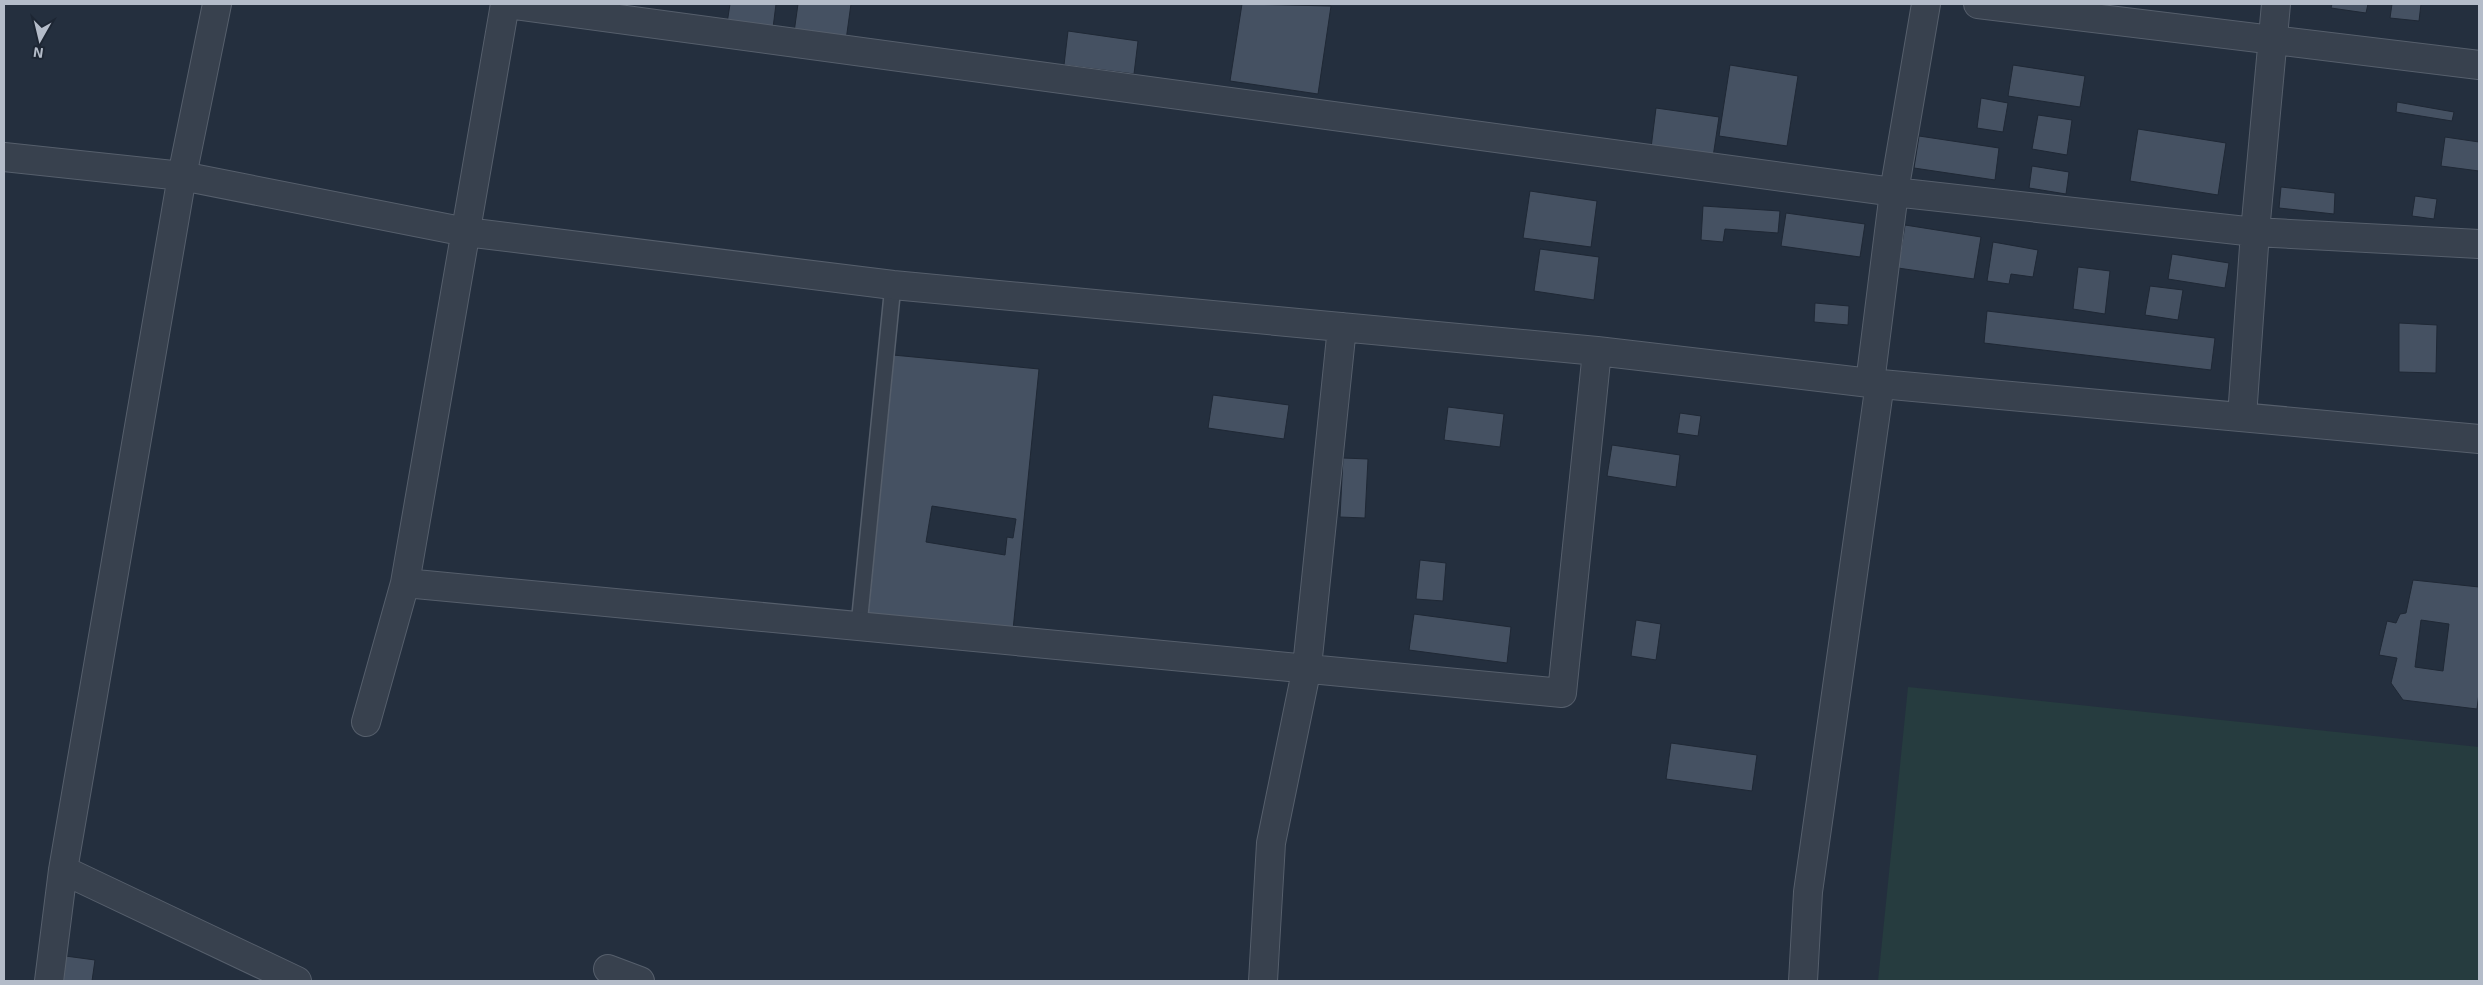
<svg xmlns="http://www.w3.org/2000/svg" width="2483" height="985" font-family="'Exo 2',sans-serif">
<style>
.green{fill:#263c3f}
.building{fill:#455162;stroke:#1f2835;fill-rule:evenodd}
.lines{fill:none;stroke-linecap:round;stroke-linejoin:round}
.service-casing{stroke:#565f6c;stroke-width:18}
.minor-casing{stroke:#565f6c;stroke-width:30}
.service{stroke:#38414e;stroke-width:15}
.minor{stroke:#38414e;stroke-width:28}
</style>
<rect width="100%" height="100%" fill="#242f3e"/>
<path class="green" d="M1908,687L2479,747V981H1878Z"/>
<path class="building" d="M730,4H776L772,36L726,30Z
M798,4H851L843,62L791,54Z
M1242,4L1331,6L1318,94L1230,81Z
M2332,4H2368L2366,13L2331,8Z
M2392,4H2421L2419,21L2390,18Z
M1068,31L1138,41L1134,74L1064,65Z
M1730,65L1798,76L1787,146L1719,136Z
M2013,65L2085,76L2080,107L2008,96Z
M1981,98L2008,103L2003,132L1977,128Z
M2397,102L2454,112L2452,121L2396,112Z
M1656,108L1719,117L1713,157L1651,148Z
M2038,115L2072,120L2067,155L2032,149Z
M2138,129L2226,143L2218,195L2130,181Z
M1919,136L1999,148L1995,180L1914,168Z
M2445,137L2479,142V171L2441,166Z
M2032,166L2069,172L2066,194L2029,188Z
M2281,187L2335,193L2334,214L2279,208Z
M1530,191L1597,201L1591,247L1523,238Z
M2415,196L2437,199L2434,219L2412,216Z
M1703,206L1780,211L1778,233L1725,229L1723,242L1701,240Z
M1786,213L1865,224L1860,257L1781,246Z
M1905,225L1981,237L1974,279L1898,268Z
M1993,242L2038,250L2033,277L2011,274L2009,284L1987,281Z
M1540,249L1599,257L1594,300L1534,291Z
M2172,254L2229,263L2225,288L2168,279Z
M2078,267L2110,271L2105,314L2073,309Z
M2150,286L2183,290L2178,320L2145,315Z
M1815,303L1849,306L1848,325L1814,322Z
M1987,311L2215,338L2211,370L1984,343Z
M2399,323L2437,325L2436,373L2399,372Z
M893,355L1039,369L1013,630L868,615ZM932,506L1016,519L1013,538L1007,537L1005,555L926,542Z
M1213,395L1289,405L1284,439L1208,428Z
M1448,407L1504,414L1500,447L1444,440Z
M1680,413L1701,416L1698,436L1677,433Z
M1612,445L1680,455L1676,487L1607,476Z
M1343,458L1368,459L1365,518L1340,517Z
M1420,560L1446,563L1443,601L1416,599Z
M2413,580L2479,587V693L2477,709L2403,700L2391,683L2397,658L2379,655L2387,621L2396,623L2400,614L2406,613ZM2421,620L2449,624L2443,671L2415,667Z
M1414,614L1511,627L1507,663L1409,650Z
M1636,620L1661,624L1656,660L1631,656Z
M1671,743L1757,755L1752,791L1666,779Z
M58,955L95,960L92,981H54Z"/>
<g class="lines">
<defs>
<path id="service" d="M859,625L893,285"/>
<path id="minor" d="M508,4L1894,192L2255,232L2479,244
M1978,4L2479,65
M4,157L182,176L466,232L893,285L1597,351L1870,383L2479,439
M1870,383L1894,192L1926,4
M2242,417L2255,232L2276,4
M405,583L1562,693L1597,351
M366,722L405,583L505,4
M63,870L297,981
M608,969L640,981
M49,981L63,870L182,176L217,4
M1263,981L1271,843L1307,667L1342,327
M1803,981L1808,892L1880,383"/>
</defs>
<use href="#service" class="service-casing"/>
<use href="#minor" class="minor-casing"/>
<use href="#service" class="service"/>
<use href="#minor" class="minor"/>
</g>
<rect width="2483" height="985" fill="none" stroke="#b4bcc9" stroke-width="10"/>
<g transform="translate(40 40) rotate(188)" stroke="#1d2633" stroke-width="4" paint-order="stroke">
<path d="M0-4L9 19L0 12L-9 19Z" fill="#b4bcc9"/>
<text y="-8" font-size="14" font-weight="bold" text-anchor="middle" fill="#b4bcc9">N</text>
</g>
</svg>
